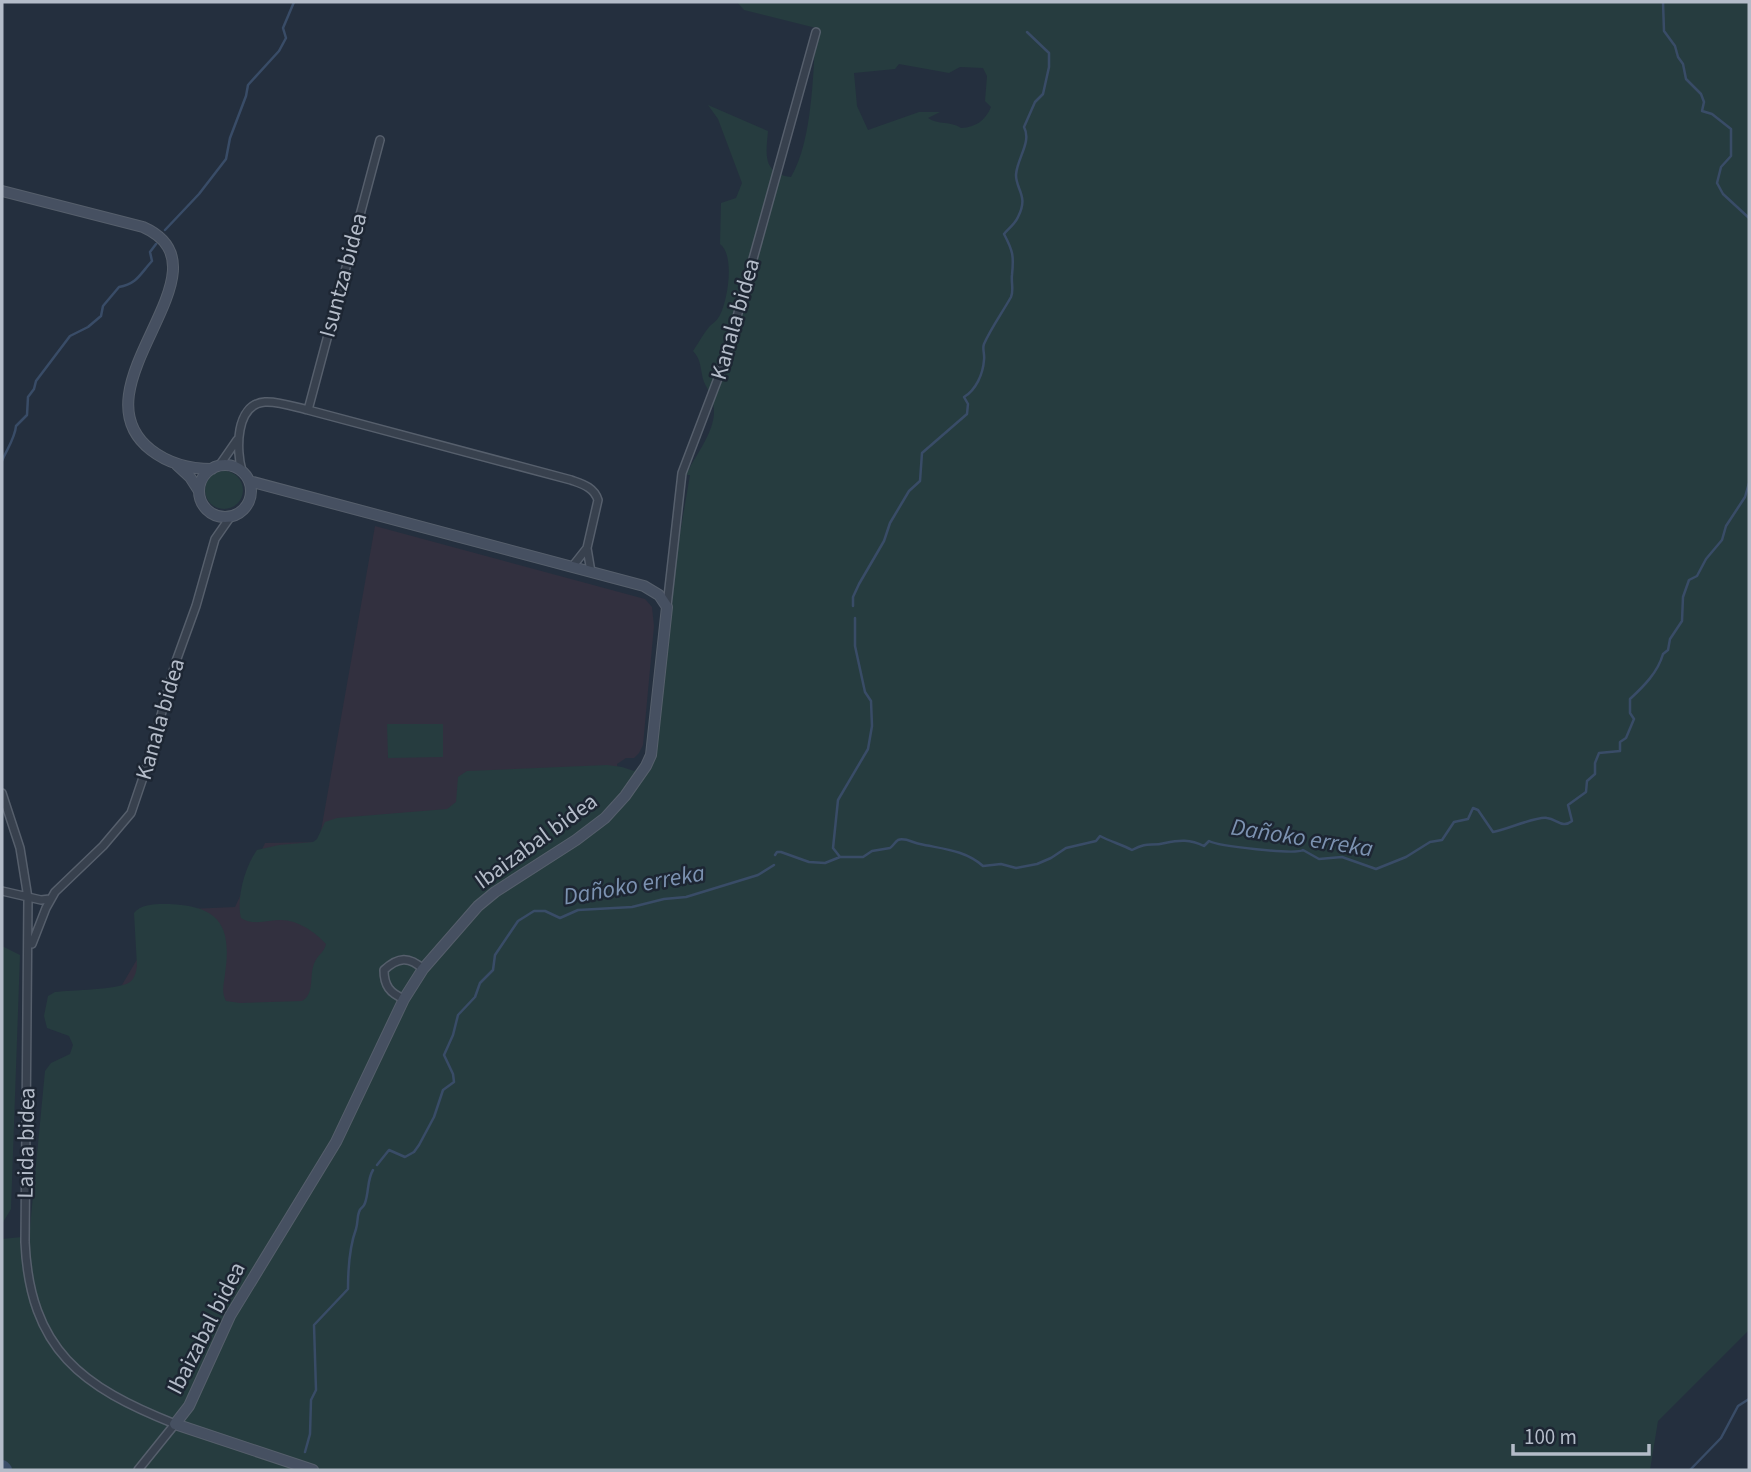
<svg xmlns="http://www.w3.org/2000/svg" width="1751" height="1472" font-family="'Source Sans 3',sans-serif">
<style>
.medical{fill:#32303f}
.green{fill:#263c3f;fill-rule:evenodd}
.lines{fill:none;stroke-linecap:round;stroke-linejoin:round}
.stream{stroke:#394c67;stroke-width:2.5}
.river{stroke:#394c67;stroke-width:16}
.street-casing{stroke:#565f6c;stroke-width:10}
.secondary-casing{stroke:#565f6c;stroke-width:12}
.street{stroke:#38414e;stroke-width:7}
.secondary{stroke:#465061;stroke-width:10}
.labels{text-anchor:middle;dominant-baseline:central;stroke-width:5;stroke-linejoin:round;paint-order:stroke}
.street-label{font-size:23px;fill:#b4bcc9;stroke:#1d2633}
.water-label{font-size:24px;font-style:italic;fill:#7c92b1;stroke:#1d2633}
</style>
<rect width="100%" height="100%" fill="#242f3e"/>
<path class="medical" d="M375,526L645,599L652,607L654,626L643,745L639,753L634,758H626L617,764L618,771L378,980L68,1077L166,910L235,907L265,843L319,842Z"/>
<path class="green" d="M737,2H1749V1330L1658,1421L1650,1470H2V1239L22,1237L30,1227L45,1071L51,1063L70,1054L73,1045L69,1036L47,1028L44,1016L48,996L55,992C71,990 118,990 130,982C135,978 136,972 137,966L134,913C142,903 158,904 169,904C220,906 232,926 225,974C224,984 221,992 226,1001L240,1003L302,1001C315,994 309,976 314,964C317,955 324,953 326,944C315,932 298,920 281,920C268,920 253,926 241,918C236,899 245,866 257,850L279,845L313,842L317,839L325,822L337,818L447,809L456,802L458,777L467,771L607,765L622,767L634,771L643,763L655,741L667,609L690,475H686C696,453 719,428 713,403C712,395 707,389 704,382C700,371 702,360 693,351C698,344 703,334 709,327C713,323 717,321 720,315C728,299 735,255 720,244L721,203L736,198L742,183L718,119L708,105L768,131C766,154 762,173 791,177C813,140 813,71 816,28L744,10ZM899,64L949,73L960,67L983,68L987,76L985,101L991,107C985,121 976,127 961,128C951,121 938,125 928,118L940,112H919L868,130L857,106L854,73L895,69Z
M205 490a19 19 0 1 1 38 0a19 19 0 1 1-38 0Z
M387,724H443V757L388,758Z
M2,946L20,955L11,1209L2,1224Z"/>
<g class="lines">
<path class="stream" d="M1663,2L1664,31L1675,46L1678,57L1683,64L1686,79L1701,94L1704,102L1702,111L1712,114L1731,129V156L1721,167L1717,183L1723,194L1749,218
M165,230L199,194L226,159L230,138L246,96L248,85L279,51L286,38L283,28L294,2
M2,461C7,449 15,438 16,426L27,415L28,397L34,389L36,381L70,336L88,327L101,316L103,306L119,287C137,284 140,274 152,261L150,252L156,244
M853,606V597L859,584L884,541L890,523L909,491L920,481L922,453L967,414L968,404L964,397C976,390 983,374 984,360C985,354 982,349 984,344C991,328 1002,313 1011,297C1014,291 1011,282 1012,275C1014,256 1013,251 1004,234C1008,229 1015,224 1018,217C1029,196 1016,190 1016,175C1017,158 1032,142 1024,127L1035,102L1043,94L1049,67V53L1027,32
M775,855L777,852H781L809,862L825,863L840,857H863L872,851L890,848C893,846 895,842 898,840C905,837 913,843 920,844C943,849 965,850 983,866L1001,864L1016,868L1037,864L1051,858L1066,848L1096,841L1100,836C1111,842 1121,844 1132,850C1149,841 1150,847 1165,843C1179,840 1190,839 1204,846L1209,841C1218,846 1295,855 1303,850L1319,859L1342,857L1376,869L1406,857L1430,842L1442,840L1454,822L1468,819L1473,808L1478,810L1493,832C1506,830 1536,816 1547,818C1557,819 1562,829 1572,821L1568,805L1586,792L1587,781L1595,774V763L1599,753L1620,751V742L1626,738L1634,719L1630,713V699C1644,686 1658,672 1663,654L1668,650L1670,639L1682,621L1683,597L1689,580L1697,576L1706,559L1722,540L1726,526L1745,497L1749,483
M840,857L833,848L838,800L868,749L872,726L871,701L865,692L855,646V618
M377,1165L389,1150L405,1157L414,1152L419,1145L434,1117L443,1090L454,1082L453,1074L444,1055L453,1035L458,1015L475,997L480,983L493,970L495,955L518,921L534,911H545L560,918L578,910L632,907L664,899L686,897L758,875L774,865
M305,1452L310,1434L311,1400L316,1390L314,1325L348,1289C348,1269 349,1248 356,1229C358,1223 357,1217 359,1212C361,1206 363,1209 365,1203C369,1192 367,1180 373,1170
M1690,1470L1721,1438L1738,1406L1749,1399"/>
<path class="river" d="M2,1468L4,1470"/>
<defs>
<path id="street" d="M308,410L380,140
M219,466L237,440
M242,471C236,451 235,404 265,402C278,401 295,407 308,410L571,480C582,484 594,487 598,500L587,548L572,567
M587,548L591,572
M667,606L682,473L725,360L816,32
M2,793L20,848L28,898L25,1242C30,1350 82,1387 175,1424L138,1470
M2,891L41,900L50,899
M32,944L46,908L55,892L103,846L131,813L148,763L175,664L196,606L215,539L231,516
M404,999C390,993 384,986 384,970C398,957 409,956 423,969"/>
<path id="secondary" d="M2,191L143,227C238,269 70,387 151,450C169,464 189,469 212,469
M177,465L190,477L199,491
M199 491a26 26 0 1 1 52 0a26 26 0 1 1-52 0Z
M249,481L644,586L659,595L667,607L651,755L646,766L625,796L605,818L576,840L495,892L478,906L423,969L404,999L336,1142L230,1316L189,1406L175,1424L313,1470"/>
</defs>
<use href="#street" class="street-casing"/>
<use href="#secondary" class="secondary-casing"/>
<use href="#street" class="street"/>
<use href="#secondary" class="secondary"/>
</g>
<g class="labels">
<g class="street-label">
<text transform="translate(343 275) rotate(-75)">Isuntza bidea</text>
<text transform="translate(735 319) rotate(-74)">Kanala bidea</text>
<text transform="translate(160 719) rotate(-74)">Kanala bidea</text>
<text transform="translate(536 841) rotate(-36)">Ibaizabal bidea</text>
<text transform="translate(26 1143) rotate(-89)">Laida bidea</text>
<text transform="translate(206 1328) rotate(-63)">Ibaizabal bidea</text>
</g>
<g class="water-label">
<text transform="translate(1302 838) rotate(9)">Dañoko erreka</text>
<text transform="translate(634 885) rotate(-10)">Dañoko erreka</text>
</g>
</g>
<rect width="1751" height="1472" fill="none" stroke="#b4bcc9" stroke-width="7"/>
<path d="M1513 1444v10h136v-10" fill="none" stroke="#b4bcc9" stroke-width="3.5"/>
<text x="1524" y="1444" font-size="21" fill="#b4bcc9" stroke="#1d2633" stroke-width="5" paint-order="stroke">100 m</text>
</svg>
